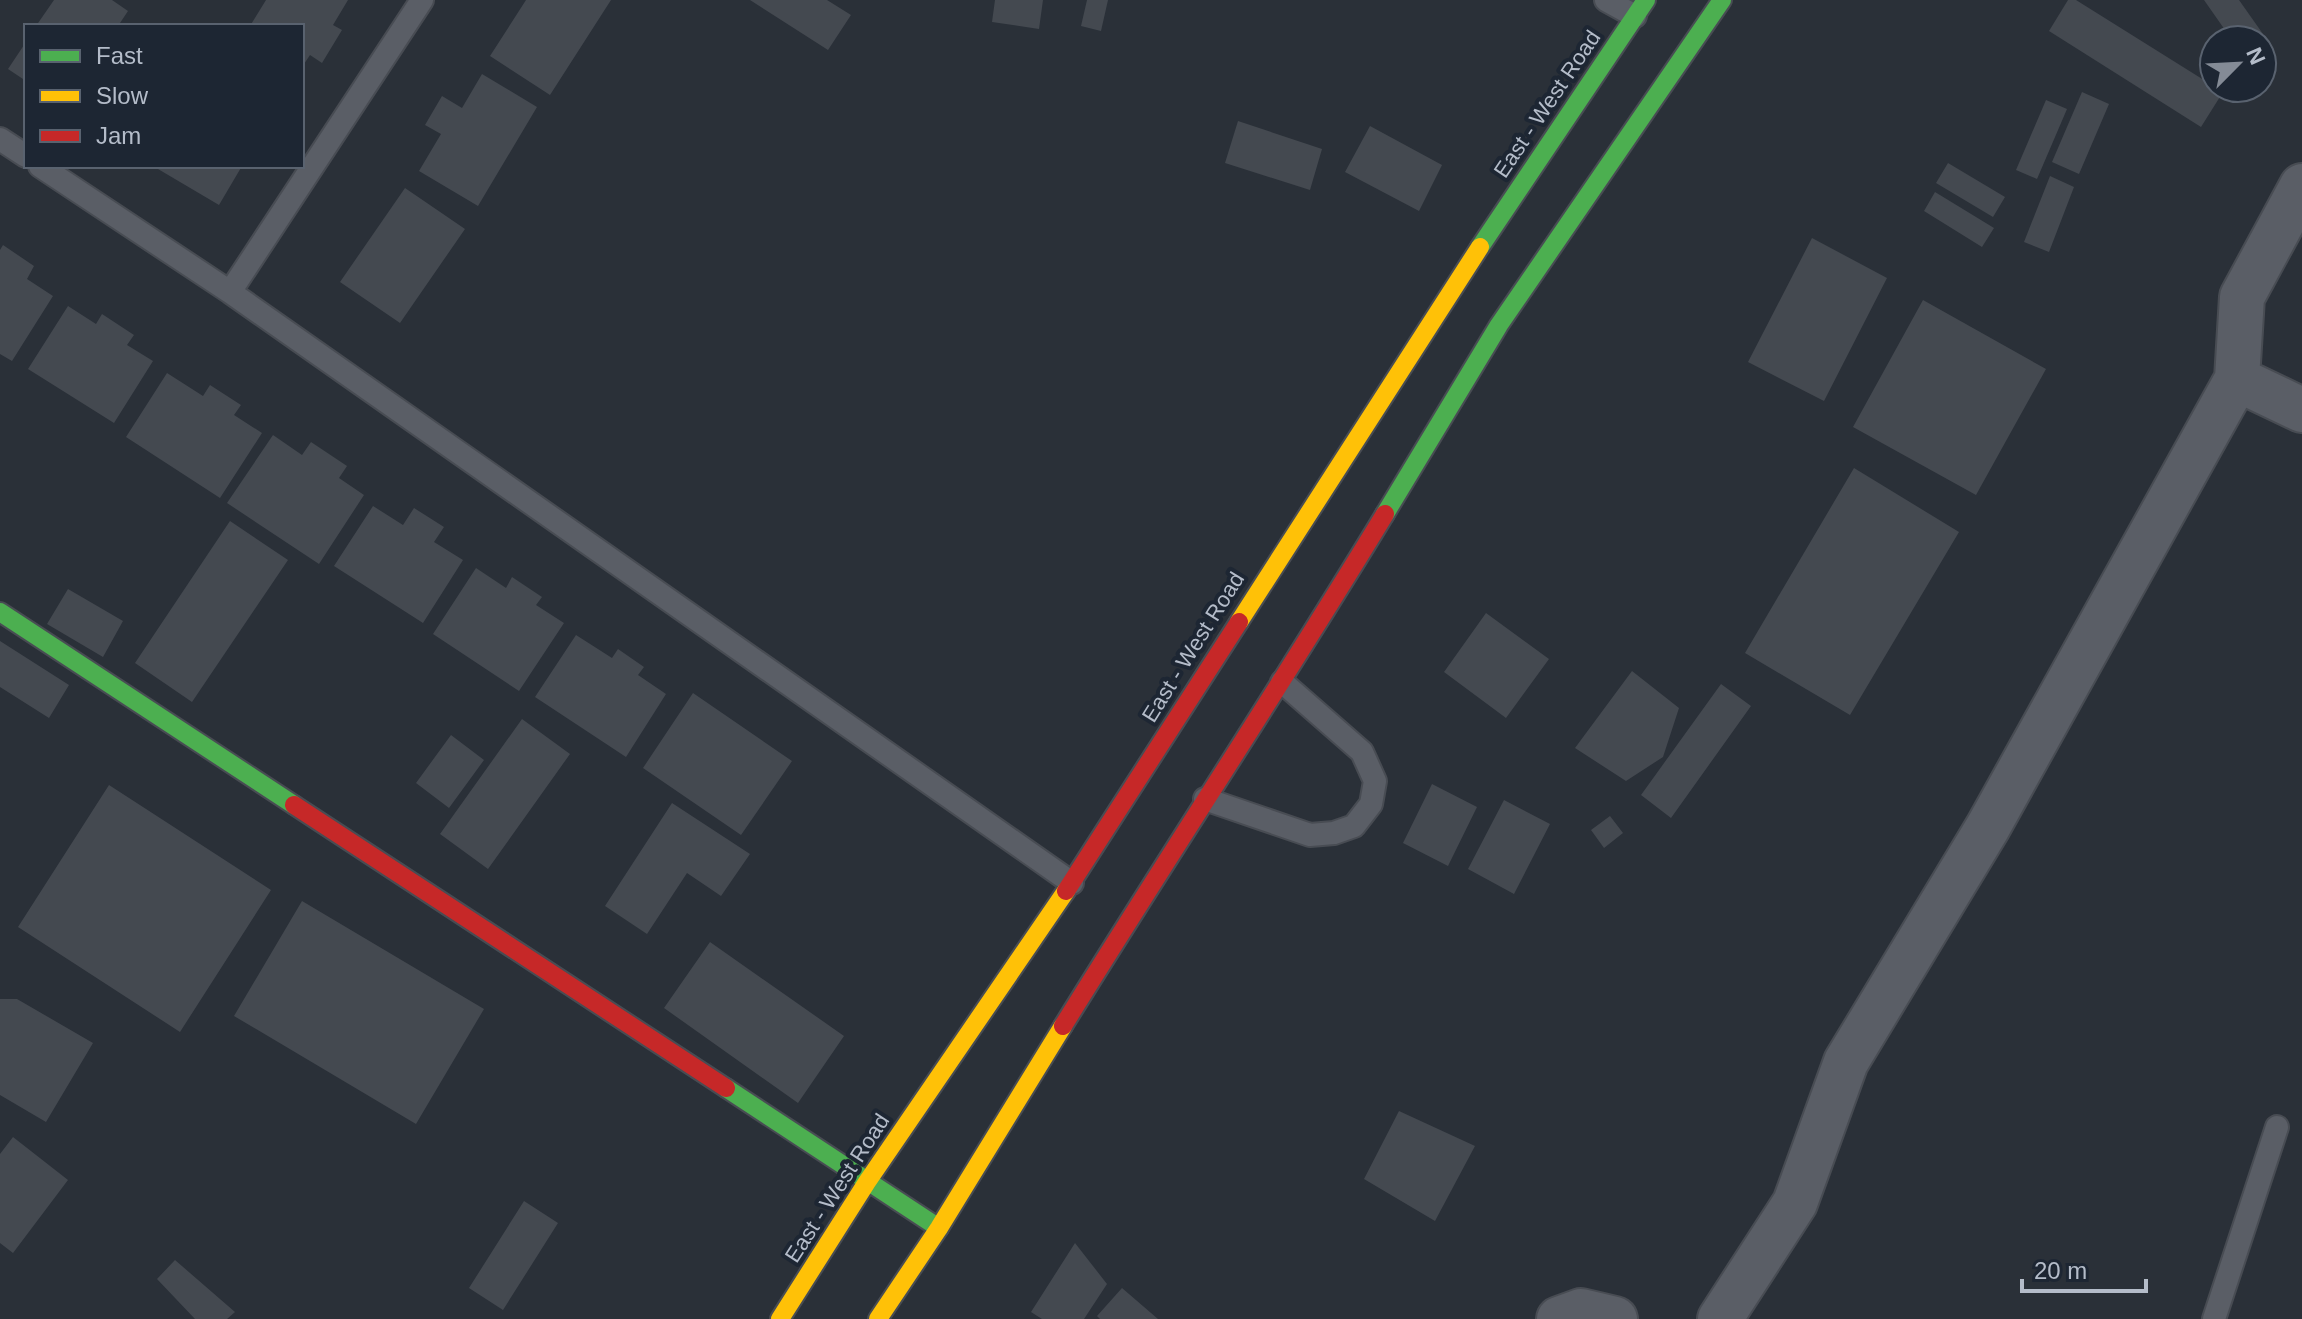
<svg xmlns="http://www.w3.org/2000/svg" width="2302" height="1319" font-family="Helvetica,sans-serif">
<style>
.building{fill:#444950}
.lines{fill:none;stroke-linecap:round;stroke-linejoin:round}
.lane-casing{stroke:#484c53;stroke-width:26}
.street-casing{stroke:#484c53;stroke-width:48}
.fast-casing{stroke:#484c53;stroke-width:22}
.slow-casing{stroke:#484c53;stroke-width:22}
.jam-casing{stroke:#484c53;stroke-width:22}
.lane{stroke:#5a5e66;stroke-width:22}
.street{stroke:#5a5e66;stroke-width:44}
.fast{stroke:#4caf50;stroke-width:18}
.slow{stroke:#ffc107;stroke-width:18}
.jam{stroke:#c62828;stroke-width:18}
.labels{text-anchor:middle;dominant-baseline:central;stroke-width:8;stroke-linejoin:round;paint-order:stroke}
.street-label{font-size:22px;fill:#b4bcc9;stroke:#1d2633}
</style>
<rect width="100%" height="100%" fill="#2a3038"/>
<path class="building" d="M54,0H112L128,11L118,26H36Z
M266,0H348L333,25L342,30L322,63L310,55L302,67V26H250Z
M526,0H611L550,95L490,56Z
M750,0H827L851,15L828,50Z
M995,0H1043L1039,29L992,22Z
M1087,0H1108L1101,31L1081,26Z
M2068,0H2076L2223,92L2201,127L2049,31Z
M2204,0H2239L2263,34L2255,40H2232Z
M26,42V81L8,69Z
M482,74L537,107L478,206L419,171L441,134L425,125L442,96L462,108Z
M2082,92L2109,104L2079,174L2052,162Z
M2046,100L2067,109L2037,179L2016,170Z
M1238,121L1322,149L1310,190L1225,163Z
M1370,126L1442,165L1419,211L1345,172Z
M1948,163L2005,197L1993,217L1936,183Z
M160,166H242L219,205L158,169Z
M2050,176L2074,187L2049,252L2024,242Z
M405,188L465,229L400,323L340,282Z
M1935,192L1994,228L1982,247L1924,211Z
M1812,238L1887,278L1824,401L1748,362Z
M3,245L34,266L27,279L53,296L12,361L0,354V250Z
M1923,300L2046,369L1976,495L1853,427Z
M68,306L96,324L102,314L134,335L127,345L153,361L114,423L28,369Z
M167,373L203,396L210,385L241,405L234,415L262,433L220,498L126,437Z
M273,435L302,455L311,442L347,466L339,478L364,495L319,564L227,503Z
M1854,468L1959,532L1850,715L1745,653Z
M373,506L403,525L414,508L444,527L434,542L463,560L423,623L334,566Z
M230,521L288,560L192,702L135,663Z
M476,568L506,588L512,577L542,597L536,605L564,623L519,691L433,634Z
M68,589L123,621L103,657L47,624Z
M1486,613L1549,659L1506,718L1444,672Z
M576,635L612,658L618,649L644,667L638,675L666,694L626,757L535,697Z
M0,641L69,685L49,718L0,687Z
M1632,671L1679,708L1663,757L1626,781L1575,748Z
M1721,684L1751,706L1671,818L1641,795Z
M693,693L792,761L741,835L643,768Z
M522,719L570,754L488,869L440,834Z
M451,735L484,760L449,808L416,783Z
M1432,784L1477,807L1448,866L1403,843Z
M109,785L271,890L180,1032L18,927Z
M1504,800L1550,824L1514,894L1468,869Z
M672,803L750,854L721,896L687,873L647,934L605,906Z
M1610,816L1623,833L1604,848L1591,830Z
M302,901L484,1009L416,1124L234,1016Z
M710,942L844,1036L798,1103L664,1008Z
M0,999H17L93,1043L46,1122L0,1095Z
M1399,1111L1475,1146L1435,1221L1364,1179Z
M13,1137L68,1180L13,1253L0,1243V1154Z
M524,1201L558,1223L503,1310L469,1288Z
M1075,1243L1107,1284L1084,1319H1042L1031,1312Z
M175,1260L235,1312L227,1319H195L157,1279Z
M1122,1288L1158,1319H1100L1097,1316Z"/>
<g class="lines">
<defs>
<path id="lane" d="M1606,0L1635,16
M0,139L26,156
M40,166L230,292L1072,883
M230,292L422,0
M1205,799L1310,835L1334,833L1354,826L1371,804L1375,781L1362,752L1282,682
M2214,1319L2277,1127"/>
<path id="street" d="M2302,186L2242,297L2237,379L2302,410
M1559,1319L1581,1311L1615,1319
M1720,1319L1795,1203L1846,1062L1988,827L2237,379"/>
<path id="fast" d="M1480,247L1646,0
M1385,514L1499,325L1722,0
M0,612L294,805
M726,1088L939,1228"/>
<path id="slow" d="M1239,622L1480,247
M780,1319L867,1182L1066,891
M878,1319L939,1228L1063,1026"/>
<path id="jam" d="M294,805L726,1088
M1066,891L1239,622
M1063,1026C1169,855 1280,687 1385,514"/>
</defs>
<use href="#lane" class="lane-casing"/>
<use href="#street" class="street-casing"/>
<use href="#fast" class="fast-casing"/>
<use href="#slow" class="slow-casing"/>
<use href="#jam" class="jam-casing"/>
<use href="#lane" class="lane"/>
<use href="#street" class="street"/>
<use href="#fast" class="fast"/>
<use href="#slow" class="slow"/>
<use href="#jam" class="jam"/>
</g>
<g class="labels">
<g class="street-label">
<text transform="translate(1547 104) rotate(-56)">East - West Road</text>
<text transform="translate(1193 647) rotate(-58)">East - West Road</text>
<text transform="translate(837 1188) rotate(-57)">East - West Road</text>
</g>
</g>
<rect x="24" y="24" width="280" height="144" fill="#1d2633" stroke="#59626f" stroke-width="2"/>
<rect x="40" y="50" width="40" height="12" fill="#4caf50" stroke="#59626f" stroke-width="2"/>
<text x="96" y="64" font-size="24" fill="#b4bcc9">Fast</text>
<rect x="40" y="90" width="40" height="12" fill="#ffc107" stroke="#59626f" stroke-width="2"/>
<text x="96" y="104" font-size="24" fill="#b4bcc9">Slow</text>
<rect x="40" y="130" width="40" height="12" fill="#c62828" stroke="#59626f" stroke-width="2"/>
<text x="96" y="144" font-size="24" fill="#b4bcc9">Jam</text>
<g transform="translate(2238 64) rotate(66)"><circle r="38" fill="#1d2633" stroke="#59626f" stroke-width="2"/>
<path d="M0-6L14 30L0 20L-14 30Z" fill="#848b96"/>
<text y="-12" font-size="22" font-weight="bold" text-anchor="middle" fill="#b4bcc9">N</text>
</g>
<path d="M2022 1279v12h124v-12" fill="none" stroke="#b4bcc9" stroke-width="4"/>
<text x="2034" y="1279" font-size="24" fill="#b4bcc9" stroke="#1d2633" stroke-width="6" paint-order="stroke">20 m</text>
</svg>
